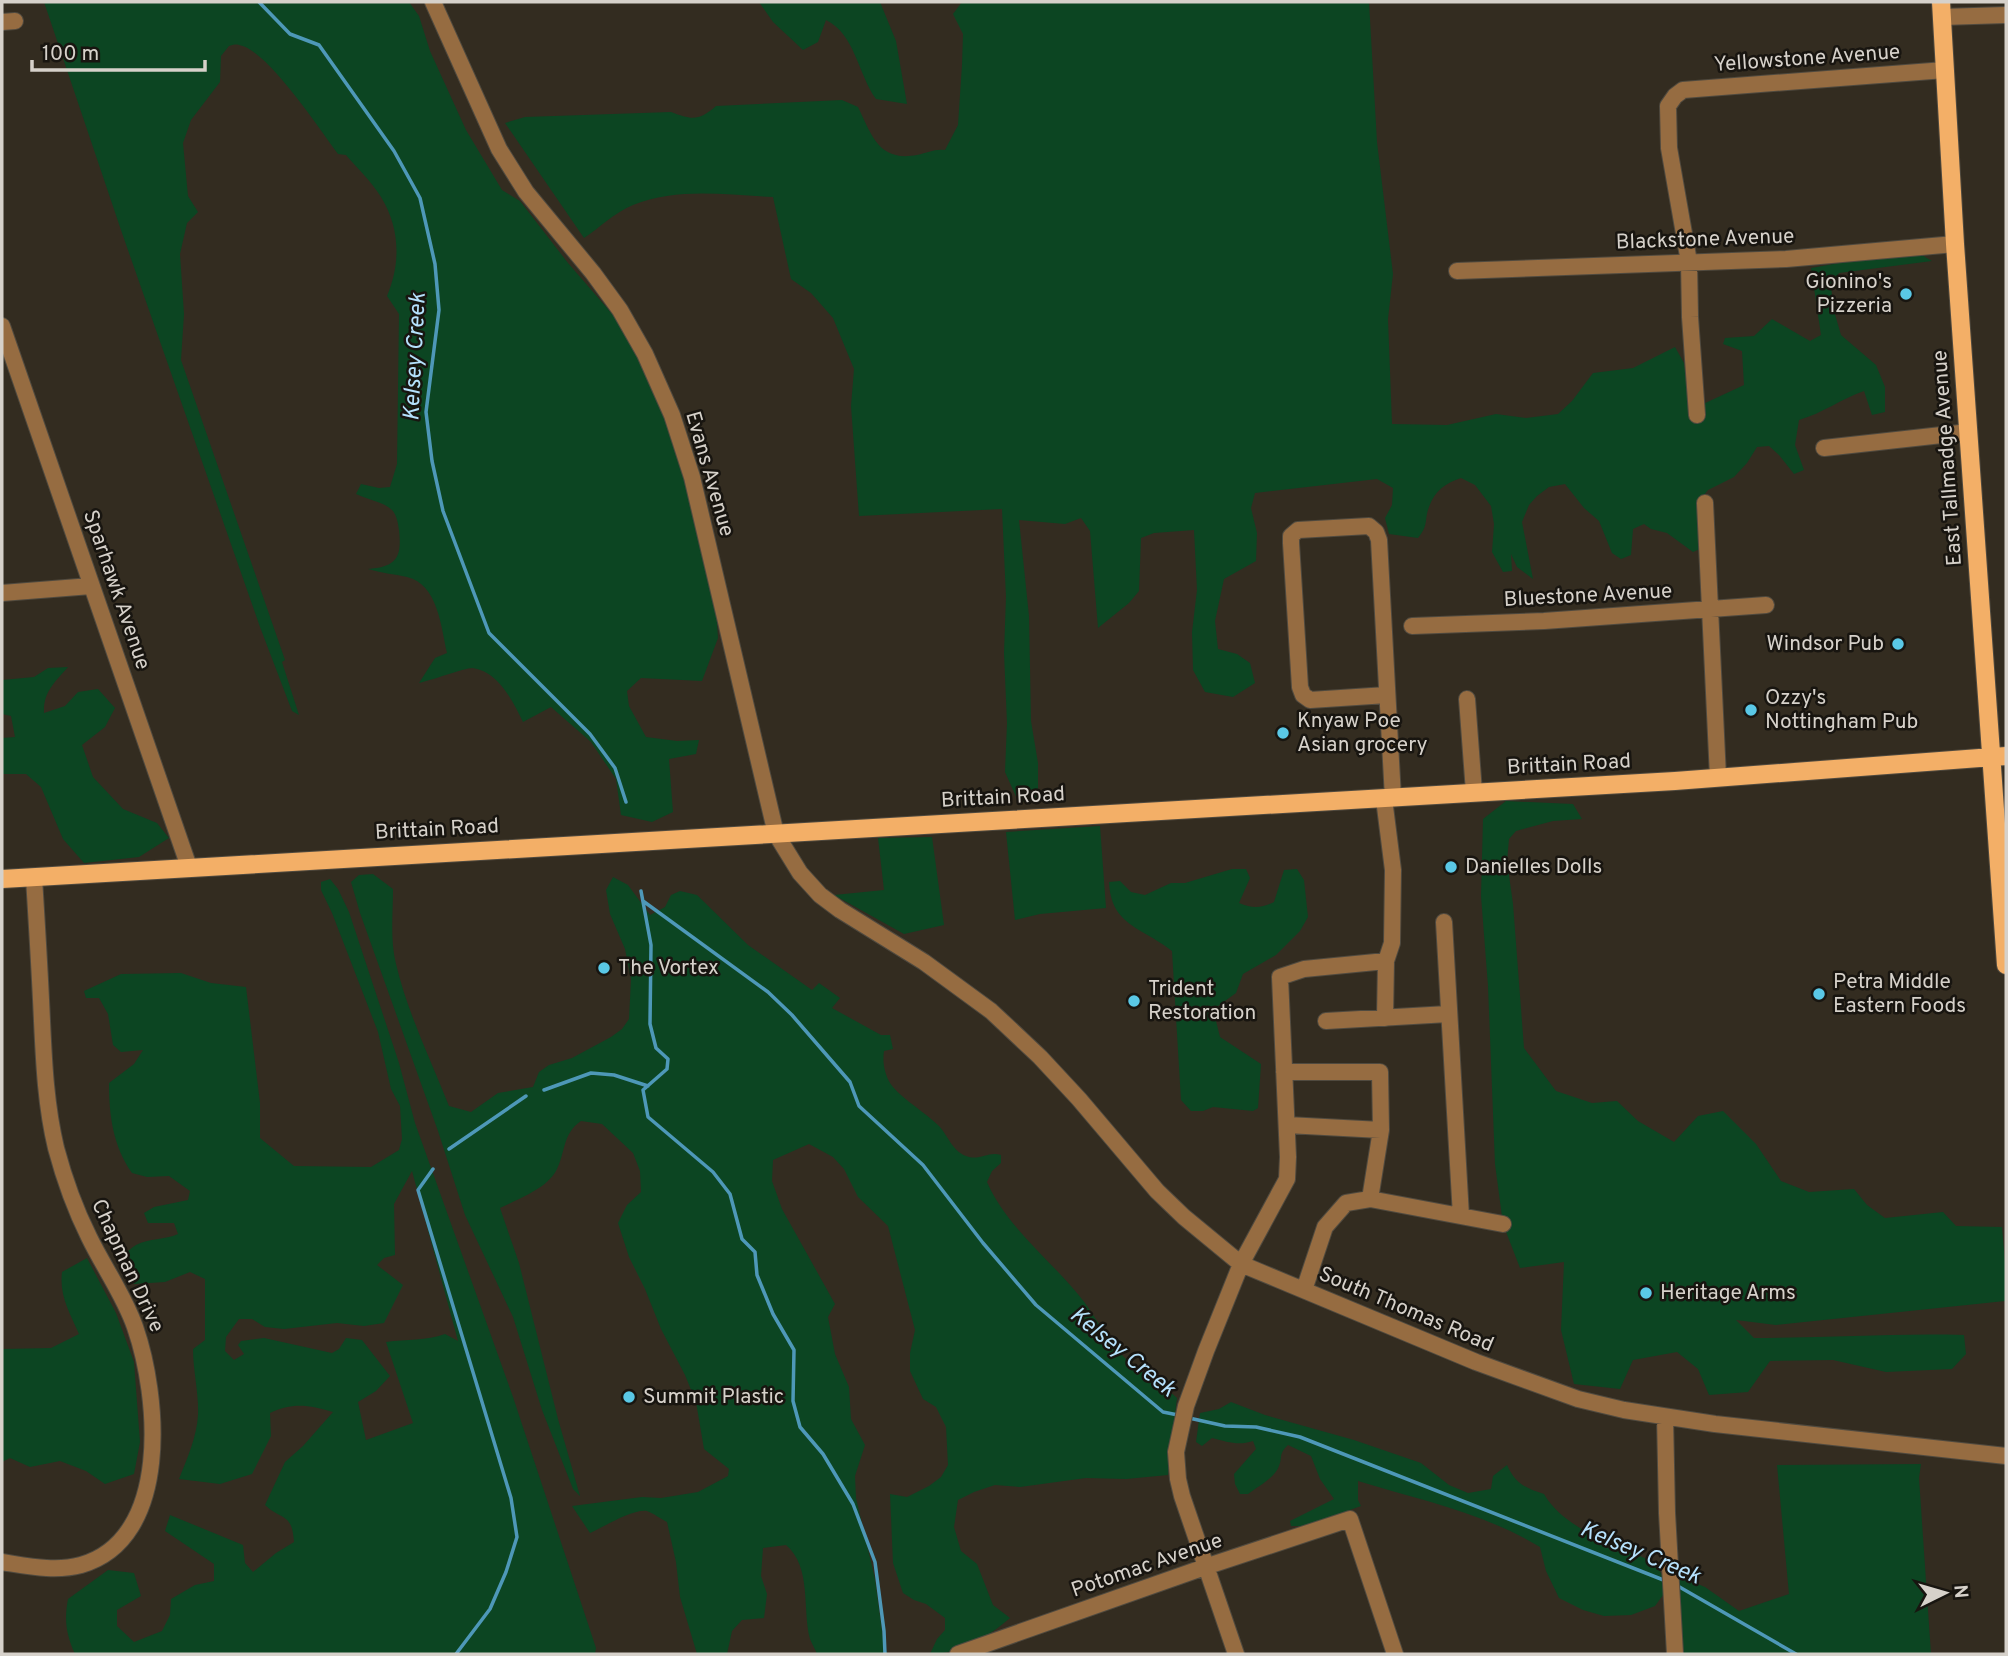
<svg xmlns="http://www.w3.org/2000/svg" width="2008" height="1656" font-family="Overpass,sans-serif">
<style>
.green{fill:#0c4522;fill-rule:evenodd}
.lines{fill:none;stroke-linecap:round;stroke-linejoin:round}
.stream{stroke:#4e98b8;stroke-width:3.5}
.minor-casing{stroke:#504a3f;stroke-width:18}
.major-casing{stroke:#504a3f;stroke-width:20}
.minor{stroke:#966c41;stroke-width:16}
.major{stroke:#f3af67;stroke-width:18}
.poi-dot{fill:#5ac8e6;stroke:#181510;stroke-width:2.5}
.labels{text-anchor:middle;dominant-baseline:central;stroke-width:5;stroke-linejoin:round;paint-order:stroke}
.street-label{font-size:21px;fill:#d6d1ca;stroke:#181510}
.poi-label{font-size:21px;fill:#d6d1ca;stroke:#181510;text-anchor:start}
.water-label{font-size:23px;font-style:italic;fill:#b5e1fc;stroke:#181510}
</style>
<rect width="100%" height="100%" fill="#332c20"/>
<path class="green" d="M44,2H409L419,16L430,51L466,130L502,190L520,201L568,263L613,315L628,336L663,409L689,486L716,609L718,638L702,681L641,678L627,691L629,706L646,737L677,741L699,740L696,754L669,759L673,812L652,822L621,815L616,779L591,742L551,707L523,722C513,701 498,671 472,668C465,668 429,681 419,683L435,658L447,653C441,627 438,584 407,577C394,574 381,573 368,569C397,567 402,557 399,530C398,524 397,515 392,510C384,502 366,499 356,494L361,484L379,488L390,487L397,464L399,314L387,296C401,263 400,228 381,197C372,182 357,168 346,155L338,154C320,130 267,49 239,45C236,44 232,45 229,46L221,56L220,82L191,120L183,143L188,196L198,212L187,223L180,254L184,314L181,360L285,660L282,662L299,715L292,711L260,627L122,233Z
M759,2H880L896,41L907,104L876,99C858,74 855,34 826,20L818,42L803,50L773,22Z
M962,2H1369L1377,142L1393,274L1388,319L1392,424L1447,425L1496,414L1526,418L1558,414L1572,401L1593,373L1633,368L1675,347L1684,363L1690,407L1701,405L1744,385L1742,351L1723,344L1725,338L1754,336L1772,319L1810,341L1821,335L1811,268L1913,250L1932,261L1839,273L1831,287L1834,311L1841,335L1876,365L1885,387V412L1872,415L1864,391C1841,399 1823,413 1799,420L1795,445L1804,470L1794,474L1779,455L1769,446L1757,447L1747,463L1734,477L1708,490L1700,500L1702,548L1693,552L1667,533L1651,529L1644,524L1633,529L1631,555L1621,559L1612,553L1599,521L1584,508L1565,484L1549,487L1537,496L1529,505L1522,522L1533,579L1517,567L1511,554L1512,571L1503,572L1492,552L1494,524L1491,506L1475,485L1461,478C1446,483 1435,490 1429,507C1424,520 1429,525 1418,538L1389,534L1385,518L1392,505L1393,488L1377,479L1255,493L1251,508L1257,533L1256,561L1224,579L1215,621L1218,649L1237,654L1250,663L1255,683L1233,697L1205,692L1193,670L1192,632L1197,590L1194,530L1154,533L1141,538L1139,591L1129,603L1098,628L1090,531L1081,518L1065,524L1019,520L1029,616L1031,721L1038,763V802L1018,801L1005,772L1007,723L1004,653L1006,597L1002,509L859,516L851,406L854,369L833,318L811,293L791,279L773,197C726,195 677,187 633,205C612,214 601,227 584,238L505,123L525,117L671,112C692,120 699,121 716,106L842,100L858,107C872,136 879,162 917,155C928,153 933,149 945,150L958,125L962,65L963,34L953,14Z
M68,667C55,682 43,692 44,713L65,706L78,692L98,689L115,708L105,727L82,745L93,777L123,809L157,823L169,838L139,857L84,863L63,839L41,787L26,774H2V738L15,737L11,716L2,714V680L34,677L48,668Z
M1506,801L1573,804L1582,819L1553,821L1516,831L1509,839L1507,861L1513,904L1524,1048L1556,1091L1592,1103L1617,1101L1638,1121L1674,1142L1698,1116L1723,1111L1756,1144L1781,1181L1809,1192L1854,1189L1867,1205L1885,1218L1943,1212L1956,1226L2002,1227L2006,1274L2005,1301L1776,1325L1736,1320L1754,1338C1824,1338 1895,1333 1964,1335L1966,1354L1952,1369L1886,1372L1833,1360L1770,1361L1748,1392L1709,1395L1698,1369L1677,1352L1633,1360L1620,1389L1574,1384L1561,1330L1564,1262L1520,1268L1503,1224L1495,1164L1488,986L1481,896L1483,819Z
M1100,826L1106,908L1040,914L1015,920L1006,832Z
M932,837L944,925L904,934L834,895L884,890L878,838Z
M1232,869H1246L1250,878L1239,903C1253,909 1261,908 1274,902L1284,870L1297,869L1304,880L1308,917L1300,931L1276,955L1243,974L1236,993L1218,1006L1216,1021L1220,1037L1261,1064L1258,1108L1253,1111L1213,1107L1203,1111H1191L1181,1100L1172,951C1142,927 1111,926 1109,882L1120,881L1131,892L1145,895L1171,883H1185Z
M373,874L393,889C393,914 390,940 396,964C408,1014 430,1058 449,1106L471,1112L498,1093L533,1087L539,1072L549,1065L572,1058L611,1037L622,1029L629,1019L631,979L625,949L610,914L606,890L613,877L628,885L650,915L665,907L671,895L680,891L697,895L748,945L812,990L819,983L840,998L832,1008L881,1035H890L893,1049L884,1051C882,1063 885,1077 893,1087C904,1100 926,1113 939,1126C949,1137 953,1153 969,1157C981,1160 989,1151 1001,1155V1163L992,1171L987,1182C1008,1230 1054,1262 1085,1303C1099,1322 1108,1343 1126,1359C1142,1374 1162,1383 1177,1398L1168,1475L1126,1479L1086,1478L1020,1487L995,1485L974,1492L958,1500L954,1527L961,1551L977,1564L993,1605L1010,1618C988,1637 960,1654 930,1654L937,1639L945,1630V1618L926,1604L914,1600L903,1593L893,1563L890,1494L907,1497L929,1486L941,1477L948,1465L946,1427L936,1407L923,1399L910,1371V1353L915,1330L888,1226L858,1197L844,1169L833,1157L809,1144L773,1160L772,1181L782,1209L835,1304L828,1317L835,1354L849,1387L851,1419L865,1445L855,1476L856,1498L875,1579L884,1646L888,1654H817C815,1649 812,1644 810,1639C802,1609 812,1567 786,1545L763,1548L761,1576L767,1594L764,1618L742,1620L732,1631L727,1654H697L680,1597L676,1562L667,1522C661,1519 653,1513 647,1511C632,1509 604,1527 590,1533L572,1506L642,1497L661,1498L698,1492L728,1476L729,1469L704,1449L696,1402L685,1375L661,1329L645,1289L629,1257L618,1223L627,1205L641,1192L640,1171L633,1153L602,1124L581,1121C562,1134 566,1152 556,1171C546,1189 518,1199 500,1208L519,1263L558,1419L580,1496L573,1489L542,1410L513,1317L465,1215L438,1131L360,913L351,882L359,875Z
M330,879L338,889L349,912L399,1063L415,1123L513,1397L596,1648L595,1654H75C66,1634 64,1620 68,1599L108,1570L134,1573L141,1596L117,1610V1626L134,1642L162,1631L170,1615L171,1599L195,1585L214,1581V1564L165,1531L170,1515L243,1545L245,1563L253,1572L276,1553L294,1542C292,1512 282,1521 265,1505L285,1462L303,1446L333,1412C310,1405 292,1402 270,1413L271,1436L252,1474L220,1484L179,1479C187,1459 197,1436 198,1415C199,1394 193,1371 193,1349L205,1340V1279L190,1272L165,1282L134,1284L126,1273L122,1256C126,1253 131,1248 136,1245C149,1238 165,1240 178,1234L174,1223H148L144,1213L154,1207L188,1200L190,1191L169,1176L147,1177L132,1173C113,1146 109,1116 109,1083L134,1064L143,1050L121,1052L113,1045L108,1014L99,998H86L84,991L121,974L181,973L211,983L246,987L260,1103V1138L294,1166L371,1167L399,1150L402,1139L400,1106L391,1089L378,1032L332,913L321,890V882ZM412,1171L458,1341L445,1334C426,1341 407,1339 386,1342L413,1423L366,1440L358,1402L376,1391L390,1376L362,1340L346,1338L339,1349L332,1353L264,1338L241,1341L238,1345L244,1354L234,1360L225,1351L226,1337L239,1319H252L265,1327L284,1329L337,1323L364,1326L384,1323L403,1285L377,1265L384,1258L395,1255L394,1204Z
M87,1258L116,1313L134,1362L140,1442L134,1474L105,1484L86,1471L60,1461L30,1467L10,1458L2,1462V1349L51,1348L79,1334C70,1313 59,1296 62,1272Z
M1231,1402L1265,1415L1354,1440L1421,1463L1449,1485L1468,1493L1491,1489L1493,1476L1507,1465C1515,1483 1525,1488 1544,1494C1561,1523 1596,1537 1626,1550C1637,1555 1652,1559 1659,1570C1663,1575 1664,1584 1666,1591L1655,1606L1631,1615L1604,1616L1583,1610L1559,1598L1546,1571L1540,1547C1484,1513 1420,1500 1358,1481V1500L1361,1506L1305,1526H1291L1290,1521L1334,1499L1320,1479L1311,1456L1288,1445C1278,1455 1283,1456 1279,1466C1275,1478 1257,1487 1248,1494H1240L1235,1484L1234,1474L1256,1449L1253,1441C1238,1446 1228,1442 1212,1438L1202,1446L1196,1442L1200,1413L1219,1409Z
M1921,1464L1919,1478L1931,1654H1683L1678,1576L1705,1587L1739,1611L1789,1594L1777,1465Z"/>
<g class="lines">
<path class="stream" d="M259,2L290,34L319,45L394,151L420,198L435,264L439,310L426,412L432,461L443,511L489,633L590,734L615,768L626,802
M641,891L651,945L650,1024L656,1048L668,1059L667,1069L643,1090L648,1117L713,1172L730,1194L742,1239L755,1252L757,1275L773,1314L794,1350L793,1401L800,1427L823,1454L853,1504L875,1562L884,1631L885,1654
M643,901L768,992L792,1015L850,1082L859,1106L923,1165L983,1243L1036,1305L1163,1412L1178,1415
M544,1090L591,1073L614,1075L648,1086
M449,1149L526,1096
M433,1169L418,1190L511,1498L517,1537L506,1572L490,1609L456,1654
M1189,1418L1225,1426L1256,1427L1300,1437L1666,1581
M1676,1585L1796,1654"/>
<defs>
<path id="minor" d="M433,2L499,149L526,192L593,273L620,310L645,354L672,415L692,477L776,834L800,873L820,895L840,910L924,962L991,1011L1040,1057L1079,1099L1157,1191L1184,1217L1241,1264L1476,1362L1578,1399L1624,1410L1715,1424L2006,1456
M1942,17L2006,15
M2,22L15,21
M1457,271L1786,259L1955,244
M2,326L189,867
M1697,415L1690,317L1689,262L1669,148L1668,106L1675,96L1683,90L1945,70
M1824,448L1969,432
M1705,503L1718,777
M2,593L91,586
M1412,626L1544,621L1766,605
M1387,695L1310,700L1303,695L1300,687L1291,543V536L1298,530L1369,526L1376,532L1379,540L1393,798
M1467,699L1474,792
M1384,799L1393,870L1392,943L1386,961L1385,1018
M1444,922L1461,1216
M1326,1021L1448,1014
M1284,1072H1380L1381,1130L1370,1199
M1287,1125L1381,1130
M1304,1290L1325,1227L1346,1203L1370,1199L1503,1224
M1665,1417L1667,1513L1675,1654
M2,1562C28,1566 55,1572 81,1565C172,1539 159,1396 135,1327C124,1295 104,1268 89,1237C75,1209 64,1178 56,1148C46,1106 44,1064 42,1021C40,974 37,926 34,878
M958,1654L1205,1567L1350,1519L1395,1654
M1236,1654L1182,1496L1178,1479L1176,1452L1186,1406L1206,1351L1241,1264L1287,1179L1288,1157L1280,977L1304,969L1386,961"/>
<path id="major" d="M1941,2L1955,244L2006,965
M2,879L1675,781L2006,756"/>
</defs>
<use href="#minor" class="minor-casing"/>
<use href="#major" class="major-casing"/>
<use href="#minor" class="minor"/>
<use href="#major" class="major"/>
</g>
<g class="poi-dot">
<circle cx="1906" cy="294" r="7"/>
<circle cx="1898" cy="644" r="7"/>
<circle cx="1751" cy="710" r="7"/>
<circle cx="1283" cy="733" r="7"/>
<circle cx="1451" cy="867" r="7"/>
<circle cx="604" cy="968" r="7"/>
<circle cx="1819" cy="994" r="7"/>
<circle cx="1134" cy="1001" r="7"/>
<circle cx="1646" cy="1293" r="7"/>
<circle cx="629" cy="1397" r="7"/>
</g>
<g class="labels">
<g class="street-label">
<text transform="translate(1807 59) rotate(-4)">Yellowstone Avenue</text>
<text transform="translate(1705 240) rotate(-2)">Blackstone Avenue</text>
<text transform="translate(1948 458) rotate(-94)">East Tallmadge Avenue</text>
<text transform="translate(709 474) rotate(74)">Evans Avenue</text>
<text transform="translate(116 590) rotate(71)">Sparhawk Avenue</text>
<text transform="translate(1588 596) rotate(-3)">Bluestone Avenue</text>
<text transform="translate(1569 765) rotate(-3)">Brittain Road</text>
<text transform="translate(1003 798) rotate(-3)">Brittain Road</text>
<text transform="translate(437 830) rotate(-3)">Brittain Road</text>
<text transform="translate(127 1266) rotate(65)">Chapman Drive</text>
<text transform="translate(1406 1310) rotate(23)">South Thomas Road</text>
<text transform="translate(1147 1566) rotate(-19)">Potomac Avenue</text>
</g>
<g class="poi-label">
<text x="1892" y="282" text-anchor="end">Gionino's<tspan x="1892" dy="24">Pizzeria</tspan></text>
<text x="1884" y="644" text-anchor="end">Windsor Pub</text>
<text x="1765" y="698">Ozzy's<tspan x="1765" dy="24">Nottingham Pub</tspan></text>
<text x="1297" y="721">Knyaw Poe<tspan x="1297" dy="24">Asian grocery</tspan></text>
<text x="1465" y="867">Danielles Dolls</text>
<text x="618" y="968">The Vortex</text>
<text x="1833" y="982">Petra Middle<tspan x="1833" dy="24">Eastern Foods</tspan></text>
<text x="1148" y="989">Trident<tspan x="1148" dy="24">Restoration</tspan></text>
<text x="1660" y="1293">Heritage Arms</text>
<text x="643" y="1397">Summit Plastic</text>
</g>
<g class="water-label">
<text transform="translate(416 357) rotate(-87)">Kelsey Creek</text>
<text transform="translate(1122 1353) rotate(39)">Kelsey Creek</text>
<text transform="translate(1640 1554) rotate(23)">Kelsey Creek</text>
</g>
</g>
<rect width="2008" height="1656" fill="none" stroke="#d6d1ca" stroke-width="7"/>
<g transform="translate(1945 1593) rotate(85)" stroke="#181510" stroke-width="5" paint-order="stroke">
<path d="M0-5L12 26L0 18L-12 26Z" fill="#d6d1ca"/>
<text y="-10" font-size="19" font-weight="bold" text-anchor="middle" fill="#d6d1ca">N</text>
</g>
<path d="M32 60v10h173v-10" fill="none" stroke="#d6d1ca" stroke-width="3.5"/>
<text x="42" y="60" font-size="21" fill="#d6d1ca" stroke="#181510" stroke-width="5" paint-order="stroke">100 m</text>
</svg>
